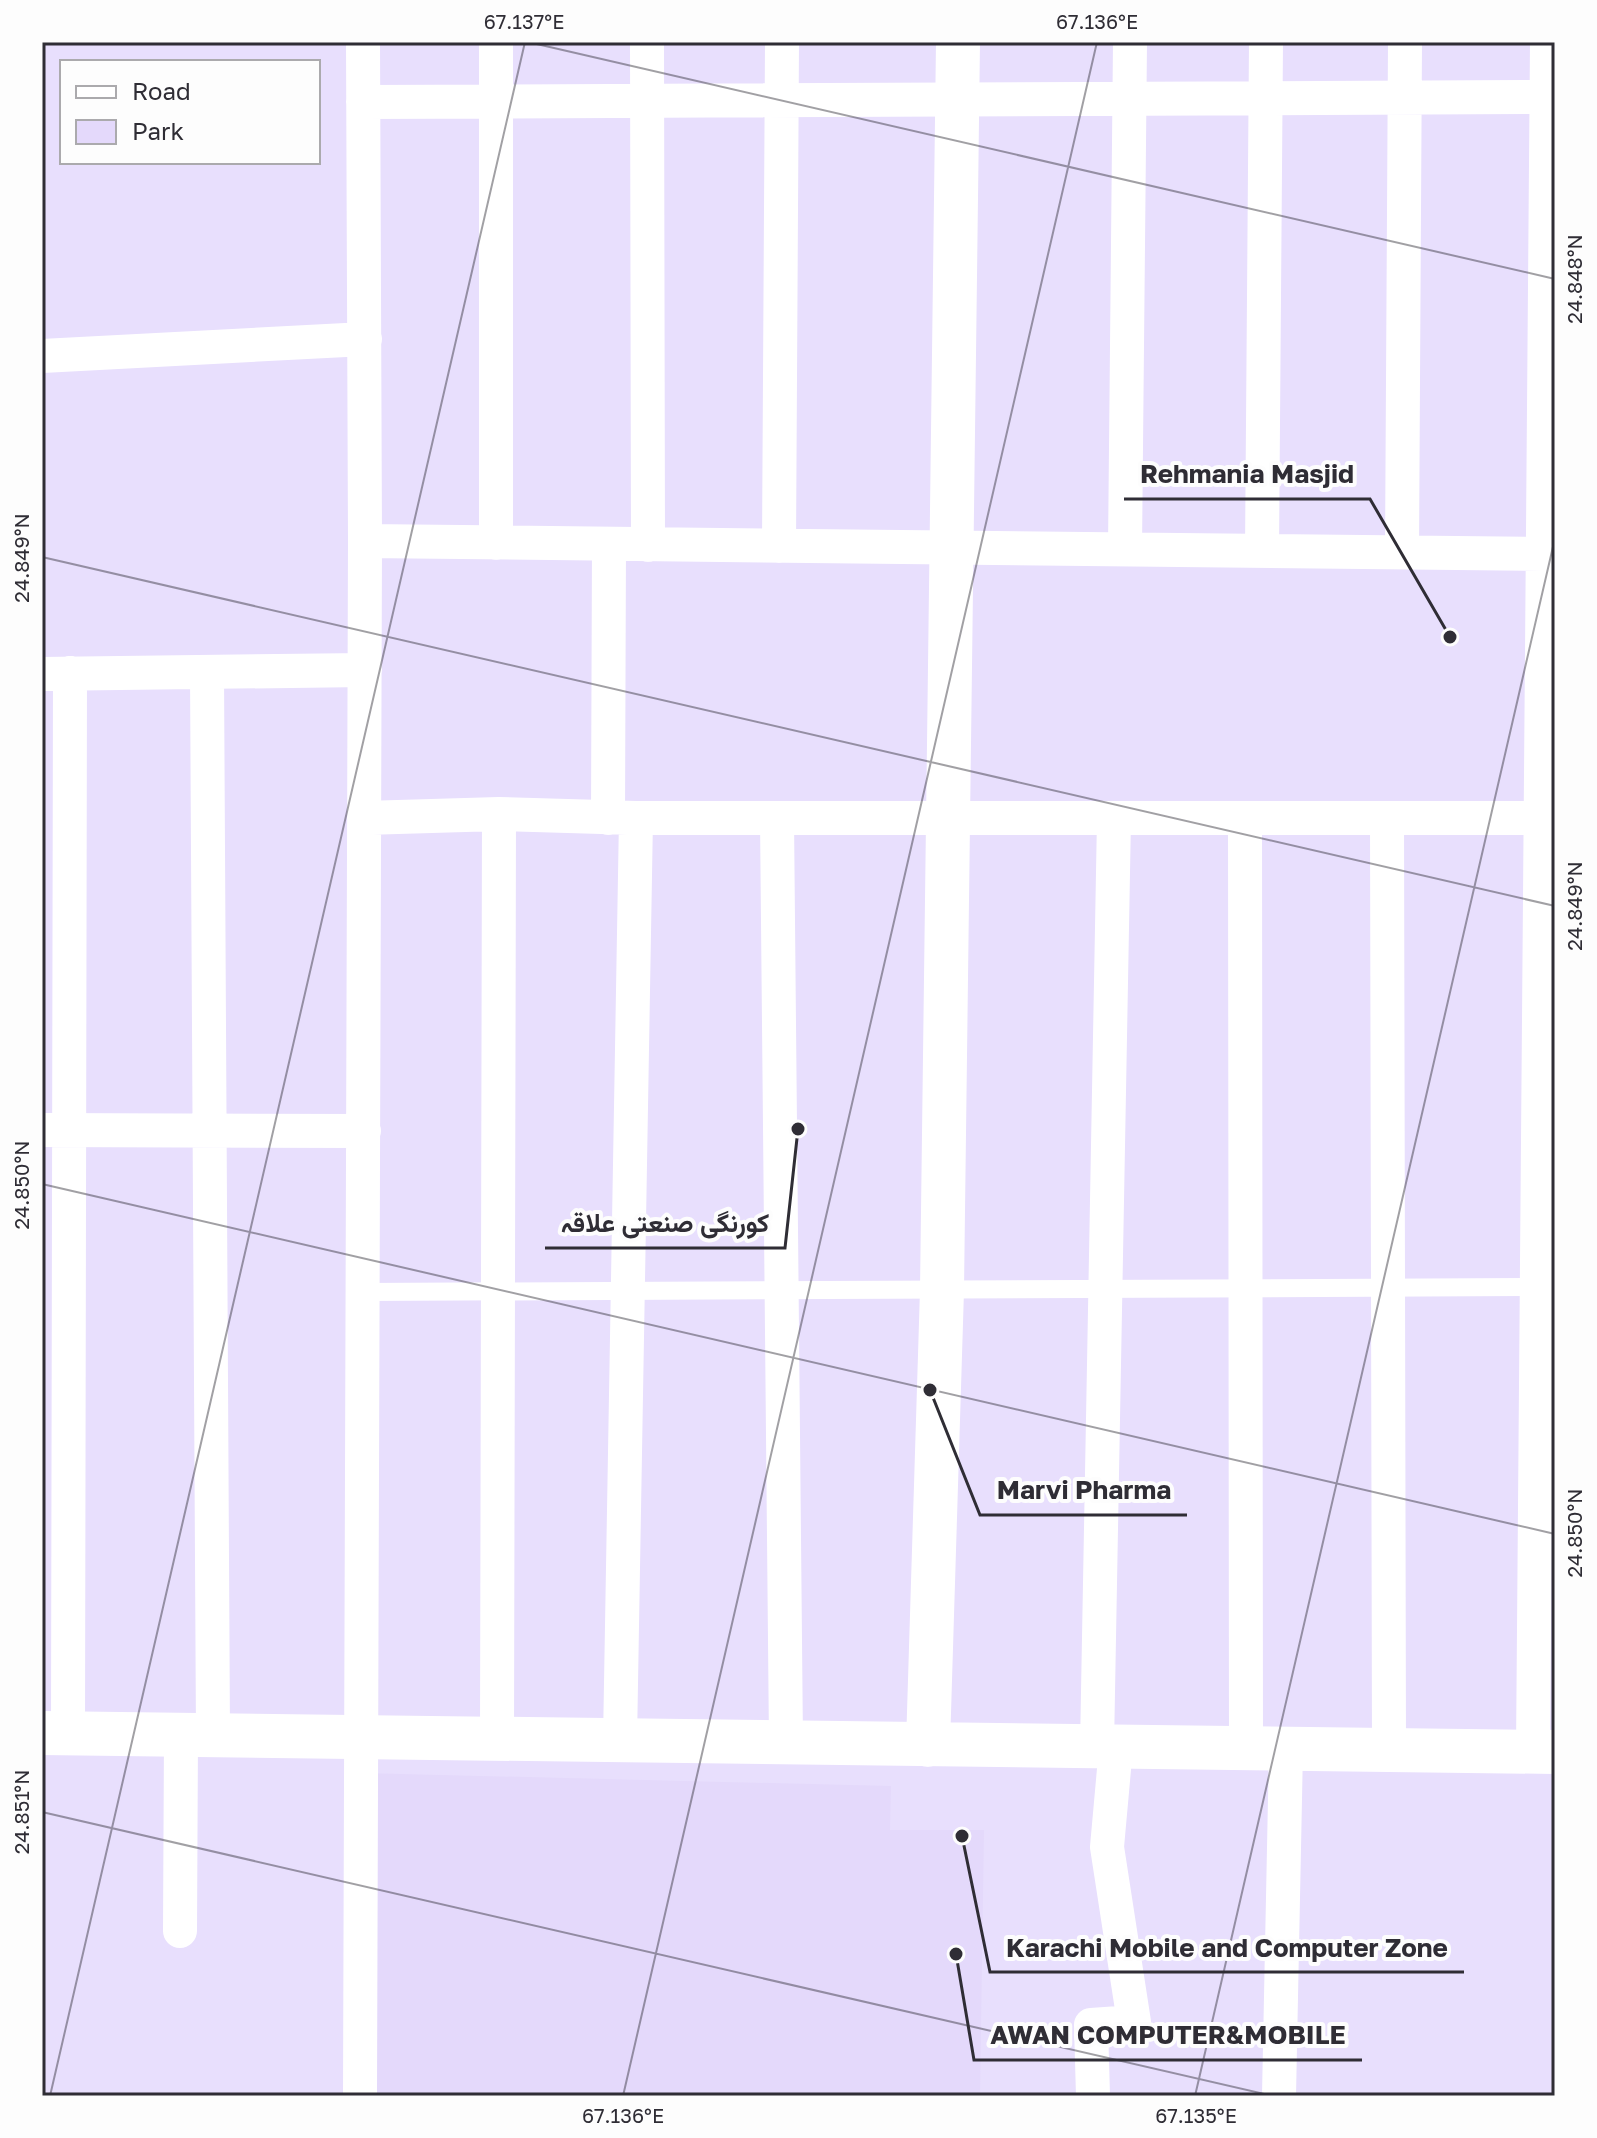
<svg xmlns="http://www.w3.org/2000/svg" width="1597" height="2138" font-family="'Golos Text',Vazirmatn,sans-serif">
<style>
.built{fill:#e8dffd;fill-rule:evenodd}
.green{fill:#e4d9fb}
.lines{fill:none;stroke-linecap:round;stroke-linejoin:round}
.lane{stroke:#fff;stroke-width:18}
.street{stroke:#fff;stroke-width:34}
.secondary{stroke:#fff;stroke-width:44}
.ticks{fill:none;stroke:#2f2d35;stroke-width:2;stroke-opacity:0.45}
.leader{fill:none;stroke:#2f2d35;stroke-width:3}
.callout-dot{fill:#2f2d35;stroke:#fdfdfd;stroke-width:3}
.callout-label{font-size:26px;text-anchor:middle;font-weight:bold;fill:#2f2d35;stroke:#fdfdfd;stroke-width:8;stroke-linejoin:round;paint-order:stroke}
.neatline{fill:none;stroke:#2f2d35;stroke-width:3}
.ticks-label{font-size:20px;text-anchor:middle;fill:#2f2d35}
</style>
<rect width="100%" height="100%" fill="#f2edff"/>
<path class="built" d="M42,42H1555V2096H42ZM62,62H318V162H62Z"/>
<path class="green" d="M361,1773L891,1786L890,1830H984L980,2096H359Z"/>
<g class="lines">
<path class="lane" d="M363,1292L1537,1287"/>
<path class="street" d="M496,42V543
M647,42L648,545
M363,102L1547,97
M42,356L365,339
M365,541L1543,554
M779,546L782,42
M1125,549L1130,42
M1262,551L1266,42
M1402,552L1405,42
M207,672L213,1736
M42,674L365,670
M364,818L499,814L636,818H1541
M608,818L609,544
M777,818L786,1743
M1245,818L1246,1748
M1387,818L1389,1750
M42,1130L364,1131
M68,1734L70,673
M497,1739L499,814
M620,1741L636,818
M1097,1747L1114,818
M1533,1752L1547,42
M180,1931L181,1735
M360,2096L365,541L363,42
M1093,2096L1091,2025L1134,2022L1107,1847L1116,1747
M1279,2096L1286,1749"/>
<path class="secondary" d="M42,1733L1555,1752
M928,1745L942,1290L958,42"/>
</g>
<path class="ticks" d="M528,42L1555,279M42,557L1555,906M42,1184L1555,1534M42,1812L1273,2096M50,2096L525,42M623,2096L1097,42M1195,2096L1555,538"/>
<path class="leader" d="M1450 637L1370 499H1124M798 1129L785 1248H545M930 1390L980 1515H1187M962 1836L990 1972H1464M956 1954L974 2060H1362"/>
<g class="callout-dot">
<circle cx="1450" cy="637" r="8"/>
<circle cx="798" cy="1129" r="8"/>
<circle cx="930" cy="1390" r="8"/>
<circle cx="962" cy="1836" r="8"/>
<circle cx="956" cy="1954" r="8"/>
</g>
<g class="callout-label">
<text x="1247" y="483">Rehmania Masjid</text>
<text x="665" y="1232">کورنگی صنعتی علاقہ</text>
<text x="1084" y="1499">Marvi Pharma</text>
<text x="1227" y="1957">Karachi Mobile and Computer Zone</text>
<text x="1168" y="2044">AWAN COMPUTER&amp;MOBILE</text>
</g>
<rect width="1597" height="2138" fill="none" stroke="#fdfdfd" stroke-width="88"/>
<rect x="60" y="60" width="260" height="104" fill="#fdfdfd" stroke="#abaaad" stroke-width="2"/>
<rect x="76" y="86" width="40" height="12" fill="#ffffff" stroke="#abaaad" stroke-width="2"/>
<text x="132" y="100" font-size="24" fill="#2f2d35">Road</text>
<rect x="76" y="120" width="40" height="24" fill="#e4d9fb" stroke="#abaaad" stroke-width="2"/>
<text x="132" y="140" font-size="24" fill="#2f2d35">Park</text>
<rect x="44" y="44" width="1509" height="2050" class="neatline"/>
<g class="ticks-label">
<text x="524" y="29">67.137°E</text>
<text x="1097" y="29">67.136°E</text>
<text transform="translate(1575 279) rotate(-90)" y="7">24.848°N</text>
<text transform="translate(22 558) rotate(-90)" y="7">24.849°N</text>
<text transform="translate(1575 906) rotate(-90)" y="7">24.849°N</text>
<text transform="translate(22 1185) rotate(-90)" y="7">24.850°N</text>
<text transform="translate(1575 1533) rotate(-90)" y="7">24.850°N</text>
<text transform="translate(22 1812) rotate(-90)" y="7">24.851°N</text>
<text x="623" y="2123">67.136°E</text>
<text x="1196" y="2123">67.135°E</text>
</g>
</svg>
